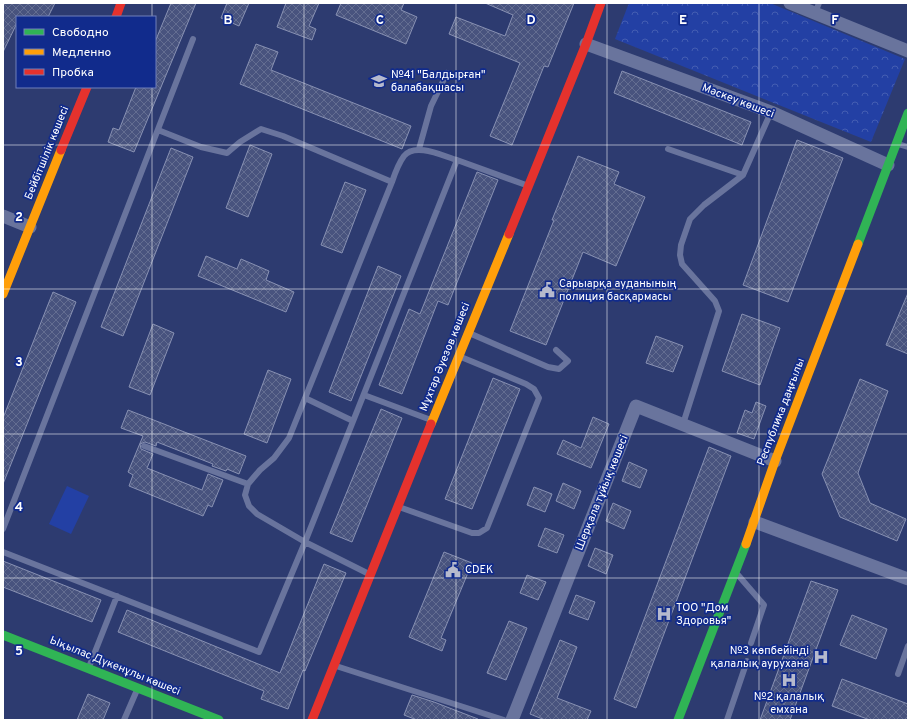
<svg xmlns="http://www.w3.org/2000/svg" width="911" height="723" font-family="Overpass,sans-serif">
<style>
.forest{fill:url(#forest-crowns)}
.pitch{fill:#2340a4}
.building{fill:url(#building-cross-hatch);stroke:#8891b3}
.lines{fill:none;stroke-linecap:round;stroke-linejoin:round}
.lane{stroke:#69749d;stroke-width:6}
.street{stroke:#69749d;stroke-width:13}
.fast{stroke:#30b455;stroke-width:9}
.slow{stroke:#ff9f0a;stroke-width:9}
.jam{stroke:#e5322d;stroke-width:9}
.grid{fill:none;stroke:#fff;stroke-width:1;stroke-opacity:0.55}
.labels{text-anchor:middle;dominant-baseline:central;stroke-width:3.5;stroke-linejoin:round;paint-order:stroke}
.poi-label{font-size:11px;fill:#fff;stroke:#112b8c;text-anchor:start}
.street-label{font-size:11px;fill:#fff;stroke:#112b8c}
.grid-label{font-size:13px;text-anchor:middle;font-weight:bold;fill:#fff;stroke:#112b8c;stroke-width:3.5;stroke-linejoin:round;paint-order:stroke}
</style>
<defs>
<pattern id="forest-crowns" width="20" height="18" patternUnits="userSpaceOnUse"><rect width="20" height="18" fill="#2340a4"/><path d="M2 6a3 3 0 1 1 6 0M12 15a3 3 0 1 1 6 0" fill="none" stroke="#445db2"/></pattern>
<pattern id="building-cross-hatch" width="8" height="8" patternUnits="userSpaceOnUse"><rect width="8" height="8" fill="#48537e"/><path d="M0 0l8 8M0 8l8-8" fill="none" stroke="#636d91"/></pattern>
</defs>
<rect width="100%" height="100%" fill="#2d3b70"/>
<path class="forest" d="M629,3H770L905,59L871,142L615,39Z"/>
<path class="pitch" d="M67,486L89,496L71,534L49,524Z"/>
<path class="building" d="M3,3H55L48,17H17V23L3,52Z
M171,3H196L134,152L108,142L113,128L119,130L136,87H155V42Z
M227,3H249L239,26L221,18Z
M286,3H319L309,26L316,29L312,40L277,27Z
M341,3H404L401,10L417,17L406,44L336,15Z
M485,3H574L548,67L544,66L512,145L490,136L520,63L449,34L456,17L505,36L513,15Z
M256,44L278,52L271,70L411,126L402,149L240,84Z
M622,71L751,122L742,145L614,93Z
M797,140L843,158L788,302L743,285Z
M250,145L272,154L248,217L226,208Z
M171,148L193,157L123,336L101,327Z
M578,156L619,172L614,184L645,197L616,266L583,252L546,345L510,331L554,220H552Z
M477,172L498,180L448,305L438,301L402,394L379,385L409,309L420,314Z
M345,182L366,190L342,253L321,245Z
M206,256L237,269L241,259L269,271L266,280L294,292L286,312L198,276Z
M378,266L401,276L351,401L329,392Z
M53,292L76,302L3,484V418Z
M908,293V354L886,345Z
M742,314L780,328L760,385L722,371Z
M153,324L174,333L150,395L129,387Z
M656,336L683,346L673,372L646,363Z
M268,370L291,379L267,443L244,434Z
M493,378L520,389L472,509L445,499Z
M860,379L888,391L858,473L870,503L906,519L897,541L840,517L822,474Z
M756,402L766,406L754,439L737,433L745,410L752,413Z
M381,409L402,418L352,542L330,533Z
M128,410L246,456L239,474L227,469L226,471L212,466L213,464L157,442L156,446L145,442L140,444L141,449L153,454L147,468L202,490L208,474L223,480L212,507L208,505L203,516L129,486L133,475L128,472L143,436L121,428Z
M593,417L609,424L591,468L557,454L563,440L581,448Z
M709,447L731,456L636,708L614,699Z
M629,462L647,470L640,488L622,481Z
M563,483L581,491L574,509L556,501Z
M534,487L552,494L545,512L527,505Z
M613,503L631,511L624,529L606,521Z
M545,528L564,535L557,553L538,546Z
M595,548L613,555L606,574L588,566Z
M444,552L472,563L441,638L446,640L442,651L409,637Z
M3,561L101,600L92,622L3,587Z
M324,564L346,573L305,671L303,670L288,709L261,699L264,691L118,632L127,610L280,673Z
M527,575L546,582L538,600L520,593Z
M811,581L838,590L790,720H760Z
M576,595L595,602L588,620L569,613Z
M852,615L887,629L876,659L840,645Z
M509,621L527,628L506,680L487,673Z
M560,640L577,647L557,698L591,711L587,720H545L530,714Z
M842,679L908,704V720H870L832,706Z
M88,694L110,703L103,720H77Z
M412,695L434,702L478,719V720H417L404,715Z"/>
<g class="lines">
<path class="lane" d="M815,13L819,3
M158,130L201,147L227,153L240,142L261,129L283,136L392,182
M898,144L908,147
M419,149L431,106L447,73
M668,149L743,175
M469,333L548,367L559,369L568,361L556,350
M364,395L431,420
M305,398L353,421
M683,424L719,311L715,301L682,264L680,255L681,245L690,219L704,205L743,175L771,112
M144,446L248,484
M399,507L472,533H479L487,528L539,398L534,389L526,384L461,357
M3,529L193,39
M3,552L259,652L305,542L457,160L526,185
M369,574L305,542L257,514L249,506L245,495L248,484L260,470L274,458L289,438L392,182C395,173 398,164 404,156C415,142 443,156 457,160
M738,575L764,605L751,643
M336,666L504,720
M89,667L117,596
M898,674L908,646
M124,720L137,690
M727,720L747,661"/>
<path class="street" d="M790,3L908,51
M586,44L771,112L888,165
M3,216L30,227
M755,522L908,579
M512,720L636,406L775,461"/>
<path class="fast" d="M858,244L908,113
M3,635L219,720
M678,720L746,544"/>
<path class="slow" d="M3,294L61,150
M431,424L509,234
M746,544L775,461L858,244"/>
<path class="jam" d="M116,17L121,3
M61,150L87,87
M509,234L586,44L601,3
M312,720L431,424"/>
</g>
<path class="grid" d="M152,3V17M304,3V720M456,3V720M607,3V720M759,3V720M152,87V720M3,145H908M3,289H908M3,434H908M3,578H908"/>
<defs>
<symbol id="school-bare" viewBox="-9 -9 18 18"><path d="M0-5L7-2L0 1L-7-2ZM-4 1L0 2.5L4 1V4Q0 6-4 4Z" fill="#b6bacd" stroke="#112b8c" stroke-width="2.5" paint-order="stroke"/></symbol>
<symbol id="civic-bare" viewBox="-9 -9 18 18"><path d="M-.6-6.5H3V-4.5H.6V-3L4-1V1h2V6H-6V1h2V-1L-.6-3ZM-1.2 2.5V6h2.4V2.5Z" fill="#b6bacd" stroke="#112b8c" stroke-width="2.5" paint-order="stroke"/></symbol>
<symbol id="hospital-bare" viewBox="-9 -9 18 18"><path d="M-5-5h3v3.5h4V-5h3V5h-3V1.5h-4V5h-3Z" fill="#b6bacd" stroke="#112b8c" stroke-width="2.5" paint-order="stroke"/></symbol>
</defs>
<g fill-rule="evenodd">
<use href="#school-bare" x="368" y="70" width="22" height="22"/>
<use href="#civic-bare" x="536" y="279" width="22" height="22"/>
<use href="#civic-bare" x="442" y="559" width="22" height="22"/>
<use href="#hospital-bare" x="653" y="603" width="22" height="22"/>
<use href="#hospital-bare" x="810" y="646" width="22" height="22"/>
<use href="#hospital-bare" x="778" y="669" width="22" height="22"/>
</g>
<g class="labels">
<g class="poi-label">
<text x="391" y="75">№41 "Балдырған"<tspan x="391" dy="13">балабақшасы</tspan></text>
<text x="559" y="284">Сарыарқа ауданының<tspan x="559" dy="13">полиция басқармасы</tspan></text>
<text x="465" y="570">CDEK</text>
<text x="676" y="608">ТОО "Дом<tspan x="676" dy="13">Здоровья"</tspan></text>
<text x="809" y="651" text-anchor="end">№3 көпбейінді<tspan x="809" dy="13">қалалық аурухана</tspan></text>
<text x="789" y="697" text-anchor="middle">№2 қалалық<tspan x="789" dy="13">емхана</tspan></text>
</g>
<g class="street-label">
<text transform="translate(738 101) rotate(21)">Мәскеу көшесі</text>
<text transform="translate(47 153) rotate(-68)">Бейбітшілік көшесі</text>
<text transform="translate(445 357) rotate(-68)">Мұхтар Әуезов көшесі</text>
<text transform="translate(781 412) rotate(-69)">Республика даңғылы</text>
<text transform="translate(602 493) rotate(-68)">Шерқала тұйық көшесі</text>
<text transform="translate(115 666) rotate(22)">Ықылас Дүкенұлы көшесі</text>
</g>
</g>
<g class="grid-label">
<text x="228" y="24">B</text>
<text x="380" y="24">C</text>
<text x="531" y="24">D</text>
<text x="683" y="24">E</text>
<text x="835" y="24">F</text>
<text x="19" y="221">2</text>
<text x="19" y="366">3</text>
<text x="19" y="511">4</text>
<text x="19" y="655">5</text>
</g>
<rect width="911" height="723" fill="none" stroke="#ffffff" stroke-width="8"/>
<rect x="16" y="16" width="140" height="72" fill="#112b8c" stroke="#7080ba"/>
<rect x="24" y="29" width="20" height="6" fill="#30b455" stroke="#7080ba"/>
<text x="52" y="36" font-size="12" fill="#ffffff">Свободно</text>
<rect x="24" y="49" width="20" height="6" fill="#ff9f0a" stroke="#7080ba"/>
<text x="52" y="56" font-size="12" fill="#ffffff">Медленно</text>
<rect x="24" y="69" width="20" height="6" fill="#e5322d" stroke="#7080ba"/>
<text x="52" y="76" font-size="12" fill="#ffffff">Пробка</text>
</svg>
